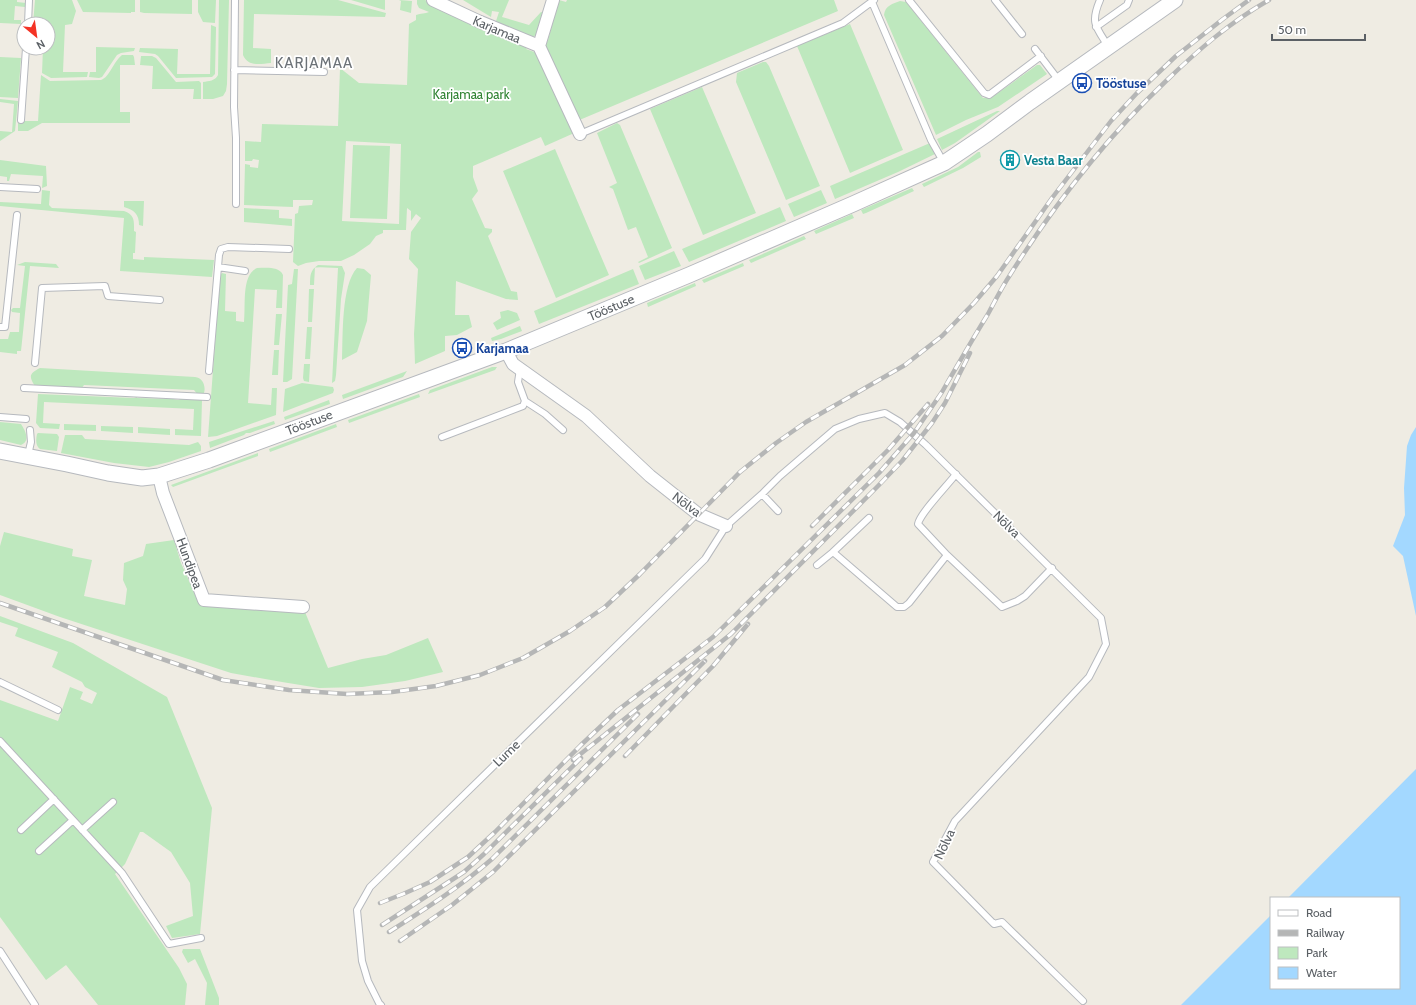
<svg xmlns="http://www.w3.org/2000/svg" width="1416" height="1005" font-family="Cabin,sans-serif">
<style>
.green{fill:#bee8be;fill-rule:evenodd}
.water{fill:#a3d8ff}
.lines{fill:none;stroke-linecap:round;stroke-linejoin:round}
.service-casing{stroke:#b6b9be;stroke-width:8}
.minor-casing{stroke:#b6b9be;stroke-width:14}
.tertiary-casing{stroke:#b6b9be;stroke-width:17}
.service{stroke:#fff;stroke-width:6}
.minor{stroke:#fff;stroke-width:12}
.tertiary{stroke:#fff;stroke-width:15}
.rail-casing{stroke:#b5b6b6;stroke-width:4.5}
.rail{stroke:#fff;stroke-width:3;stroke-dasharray:9;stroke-linecap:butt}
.labels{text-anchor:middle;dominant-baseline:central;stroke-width:3.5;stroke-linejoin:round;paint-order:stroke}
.street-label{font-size:13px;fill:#5b6065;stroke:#fff}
.transit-label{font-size:13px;font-weight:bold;fill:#164399;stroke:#fff;text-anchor:start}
.park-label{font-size:13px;fill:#2e8231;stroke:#fff}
.culture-label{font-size:13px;font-weight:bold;fill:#0d838f;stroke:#fff;text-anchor:start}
.quarter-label{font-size:15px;letter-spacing:1px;fill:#6c7277;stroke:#fff}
</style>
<rect width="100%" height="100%" fill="#efece3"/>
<path class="green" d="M0,0H17V2L26,3L25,7L15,6L14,20H21V24L0,23Z
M35,0H72L76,11L72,24L65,25L63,72H88L87,77L51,78L42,73L43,48H48V24H33Z
M77,0H135V12H131V13L83,12Z
M140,0H192V14L144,13L140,12Z
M198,0H216L215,23L203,22L198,12Z
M219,0H229L227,84L226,91L223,96L213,99H203V82C209,81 215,81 218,75Z
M244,0H338L386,13L385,17L254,14L253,48L271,49V63C260,64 248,67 243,55Z
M351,0H385V10Z
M399,0L412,1L411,13L400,10L401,1Z
M417,0H425L528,47L526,49L537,53L548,40L559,0L566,2L567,0H834L838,11L570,124L573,130L572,134L545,146L541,137L473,166V177L478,191L472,199L485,228L492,229V232L488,236L511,291L517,292L518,300L506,299L456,281L455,315H469L472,327L457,335L445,336V351L415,364L414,334L418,269L409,259L411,232L421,218L416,214L411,221V211L407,208L406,230H383V233L376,236L370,244L354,255L341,261H319L306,263L298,266L293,262L295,214L298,213L299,206L312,205L313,200H293V207L244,205L245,164L250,165V167L258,168L259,160L253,159L252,161H245V141L261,142L262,124L338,126L340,68L359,83L407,85L409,24L416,20V15C421,13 425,14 429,12L419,8L417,4ZM346,141L401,144L399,224L342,221Z
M463,0H509L502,17L529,25L541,12L546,13L540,32L533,37L495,24L499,12L492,11L491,17Z
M900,1L906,2L983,98H991L1037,65H1040L1047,74L998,107L966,120L936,135L884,15C885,5 893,4 900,1Z
M850,24L903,150L850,173L797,46Z
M211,25L216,27V29L215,74L212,77L176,78L158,56L155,54L139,52L140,48L178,49L177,74H210Z
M96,47L135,48L134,51L121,53L117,55L102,77L99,78L89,77L90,72H96Z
M122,55H133L134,57L135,65H120V112H130V123H42L28,131H18V121H38L41,75L50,81L101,80C110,77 113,62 122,55Z
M141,56H152L156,58L176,82L199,81L201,83V99H193L194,89H152L153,66L140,65Z
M0,57L21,58L18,98L0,97Z
M763,62H766L769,66L820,186L786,200L736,82L737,73Z
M702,87L756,213L703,235L650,109Z
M0,99L18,101L15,131L0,141V131L12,132L14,104L0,102Z
M997,111H1000L955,143L942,150L937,139Z
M617,123L620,125L672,248L639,263L638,262L648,257L636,227L628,230L613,189L609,187L617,183L597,133Z
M930,143L935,154L898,172L835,199L830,186Z
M353,145L390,146L387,219L350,218Z
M555,149L609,275L556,298L503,171Z
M978,152H980L981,157L963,168L924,187L922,184L958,167Z
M0,160L46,166L47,186L42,188L43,176L11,174L9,181H7V177L0,176Z
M912,188L914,191L866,213L863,214L861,210Z
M42,190L50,191L49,205L52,208L124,211C135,215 134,221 134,231L136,232L135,253H133V259L144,260V257L214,260L212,277L120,271L124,218L0,206V202L41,204Z
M821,190L827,203L794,217L788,204Z
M124,201H144L143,226L139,225C139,214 134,210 124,207Z
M780,207L786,221L689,262L682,249Z
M244,208L279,210V218L292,219V226L244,222Z
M852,214L854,218L816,234L814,231Z
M804,236L806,239L751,263L749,260Z
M674,251L681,266L645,280L639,266Z
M25,262L56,264L59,268L30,266L21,351H17V354L0,352V339H8L10,332H19L20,313L12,312L11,310L13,308H20L25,266L17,265Z
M743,263L744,266L704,283L702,280Z
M318,265L342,266L345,273L341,299L336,375L335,381L332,383L338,268L315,267L314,285H310C310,276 310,270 318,265Z
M257,268C266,268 279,266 283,275L282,308H276L277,290L255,289L248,403L271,405L272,388H277L276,415L217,436L208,437L220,276L222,273L226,274L225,311L236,312V321L244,322C246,306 241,275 257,268Z
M357,268L364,269L371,275L367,321L357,352L342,360C343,337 341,285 357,268Z
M294,269H298L292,379L287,382H283L288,285L292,284Z
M633,269L639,284L539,324L534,311Z
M695,283L696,286L648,307L647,303Z
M309,289H314L312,322H308Z
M508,310L517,313L520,320L497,330L493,323L501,318L500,312Z
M276,314H282L279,345H274Z
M520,326L522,331L501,339L492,341L491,338Z
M307,327H312L310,359H305Z
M274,350H279L278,375H272Z
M304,364H310L309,382L304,381L303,378Z
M492,367H497L495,370L428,394L430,390Z
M40,368L195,377C203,378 206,386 204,393L198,395L194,390L84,385L81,389L35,386C28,376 30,373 40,368Z
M407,371L403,377L343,399L342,395Z
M302,383L333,387L334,390L333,393L283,412L285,389Z
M38,394L134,398L137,397V398L173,399L178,400L181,399L202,400L201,436L175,435V429L193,430L194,409L44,402L43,423L60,424L59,429L40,428L36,423Z
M419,394L420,397L349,423L348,420Z
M329,400L330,404L285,420L284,417Z
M274,421L275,424L250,433H246L244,435L210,448L209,442Z
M0,422L21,424C25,430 31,441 21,445L0,440Z
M64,424L96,425V431L64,430Z
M336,424L337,427L270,452L269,449Z
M101,426L133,427V433L101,431Z
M138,427L170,429V435L138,433Z
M38,433L57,434L59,437L57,451L40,449C35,445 36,439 37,434Z
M65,435H82L85,439L189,445L198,442L201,446V451L169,462L149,467L114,463L61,453Z
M258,453V456L173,487L171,485Z
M4,532L73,549L72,556L92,560L84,596L125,605L127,589L123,580L124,563L143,556L146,544L174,540L181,563L198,601L211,606L305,612L328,668L362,659L386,655L428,638L443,672L405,681L362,687L319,688L282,682L231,673L60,617L0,595V546Z
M0,616L73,643L167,697L212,808L200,934L172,938L166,926L193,916L190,883L171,852L143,832H140L125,864L115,874L179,968L187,984L185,1005H98L66,965L46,980L0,917V700L58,721L70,687L83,692L80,699L92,704L97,693L85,687L82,682L52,667L58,652L15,636L18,628L0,622Z
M183,949H200L219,998V1005H205L207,983L195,959L188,963L182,952Z"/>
<path class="water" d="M1416,427V616L1403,556L1393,546L1405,515L1404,488L1407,446L1411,435Z
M1416,769V1005H1181L1271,915V988H1399V898H1288Z"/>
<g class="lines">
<defs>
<path id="service" d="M235,0L234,107L236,138V204
M909,0L984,93L989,95L1041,56
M995,0L1022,34
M1100,0C1090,23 1096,27 1108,46
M872,2L931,140L944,163
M28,24L29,0
M1096,27L1127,5L1129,0
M1035,49L1060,82
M234,70L324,72
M21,120L26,48
M580,134L843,23L874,0
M0,187L37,189
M218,267L219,255L221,249L228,247L289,249
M0,327H5L17,215
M35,363L42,288L105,286L108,296L160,300
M209,371L218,267L245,271
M24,388L207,397
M525,401L545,414L563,430
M0,417L26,419
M442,437L523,406L525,401L518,382L520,369
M28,455L31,442L30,430
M762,494L778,511
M833,552L869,518
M947,555L1002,607L1017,601L1025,596L1052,568
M817,565L833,552L897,607H904L909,603L947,555L918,524C920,513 948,485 956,474
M0,682L58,710
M0,741L122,873L169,944L201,938
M21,830L54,799
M82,830L113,802
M39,851L73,820
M0,951L35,1005
M381,1005L379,1003L368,981L362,961L357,910L370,887L705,559L726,526L762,494L780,476L835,429L859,419L885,413L900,422L926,445L1101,618L1106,644L1089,677L955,821L933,862L994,924L1002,922L1083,1001"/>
<path id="minor" d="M433,0L478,21L539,46
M539,46L580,134
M539,46L553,0
M506,351L513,364L586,416L650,476L698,514L726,526
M159,476L163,493L204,600L303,607"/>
<path id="tertiary" d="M0,451L67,464L108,473L142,478L159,476L209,460L506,351L689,275L853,204L944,163L987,134L1030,102L1175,0"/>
</defs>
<use href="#service" class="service-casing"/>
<use href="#minor" class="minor-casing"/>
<use href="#tertiary" class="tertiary-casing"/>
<use href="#service" class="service"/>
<use href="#minor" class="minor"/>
<use href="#tertiary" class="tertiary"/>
<defs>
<path id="rail" d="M812,526L888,450L928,404
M0,603L223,680L289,690L347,694L392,692L436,686L480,675L523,658L570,631L605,607L640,574L740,472L776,443L806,422L905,365L942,336L974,303L997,276L1052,198L1111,121L1137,93L1176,56L1223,19L1249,0
M625,756L713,666L748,624
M573,760L731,634L878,486L902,461L932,423L945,403L970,353
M380,903L403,894L430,882L468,857L495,832L581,745L618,710L713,637L879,473L914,433L942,392C957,366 972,340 988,314C995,301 1002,287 1010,275C1054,205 1105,139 1165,82C1197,51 1230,22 1269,0
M382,925L464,872L484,854L581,758
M389,932C425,909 460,887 492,859L638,714
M400,941L452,905L493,872L705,661"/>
</defs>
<use href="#rail" class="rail-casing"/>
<use href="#rail" class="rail"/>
</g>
<defs>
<symbol id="bus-ring" viewBox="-11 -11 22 22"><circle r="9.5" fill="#fff" stroke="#1a4fb4" stroke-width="1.5"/><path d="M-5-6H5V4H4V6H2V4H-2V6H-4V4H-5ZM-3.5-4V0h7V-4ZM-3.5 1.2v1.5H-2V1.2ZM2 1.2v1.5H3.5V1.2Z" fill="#1a4fb4"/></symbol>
<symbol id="building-ring" viewBox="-11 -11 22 22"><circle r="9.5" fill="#fff" stroke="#0f9aa8" stroke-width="1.5"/><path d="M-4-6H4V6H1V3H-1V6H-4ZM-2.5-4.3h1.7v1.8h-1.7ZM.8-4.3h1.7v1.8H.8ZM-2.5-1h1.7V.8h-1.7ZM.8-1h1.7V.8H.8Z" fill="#0f9aa8"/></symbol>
</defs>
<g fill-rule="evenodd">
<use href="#bus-ring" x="1071" y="72" width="22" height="22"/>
<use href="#building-ring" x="999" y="149" width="22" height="22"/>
<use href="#bus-ring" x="451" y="337" width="22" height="22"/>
</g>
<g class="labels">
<g class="street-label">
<text transform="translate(497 29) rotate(23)">Karjamaa</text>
<text transform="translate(611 307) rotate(-23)">Tööstuse</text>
<text transform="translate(309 422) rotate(-21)">Tööstuse</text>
<text transform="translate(687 504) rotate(36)">Nõlva</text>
<text transform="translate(1007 524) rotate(44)">Nõlva</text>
<text transform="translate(190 563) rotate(70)">Hundipea</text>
<text transform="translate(506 753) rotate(-44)">Lume</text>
<text transform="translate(944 844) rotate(-65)">Nõlva</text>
</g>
<g class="transit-label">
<text x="1096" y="83">Tööstuse</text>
<text x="476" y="348">Karjamaa</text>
</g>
<g class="park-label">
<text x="471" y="94">Karjamaa park</text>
</g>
<g class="culture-label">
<text x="1024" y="160">Vesta Baar</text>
</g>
<g class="quarter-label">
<text x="314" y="63">KARJAMAA</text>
</g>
</g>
<rect x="1270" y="897" width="130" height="92" fill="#ffffff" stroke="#bdbfc1"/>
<rect x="1278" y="910" width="20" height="6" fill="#ffffff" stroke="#bdbfc1"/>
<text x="1306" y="917" font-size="12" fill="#5b6065">Road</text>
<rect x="1278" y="930" width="20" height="6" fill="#b5b6b6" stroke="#bdbfc1"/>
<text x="1306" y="937" font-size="12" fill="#5b6065">Railway</text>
<rect x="1278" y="947" width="20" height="12" fill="#bee8be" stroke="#bdbfc1"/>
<text x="1306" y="957" font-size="12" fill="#5b6065">Park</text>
<rect x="1278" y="967" width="20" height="12" fill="#a3d8ff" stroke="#bdbfc1"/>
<text x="1306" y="977" font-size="12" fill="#5b6065">Water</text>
<g transform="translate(36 36) rotate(151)"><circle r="19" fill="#ffffff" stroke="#bdbfc1"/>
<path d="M0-3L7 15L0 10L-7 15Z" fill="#f43325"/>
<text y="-6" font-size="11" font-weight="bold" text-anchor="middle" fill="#5b6065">N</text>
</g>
<path d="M1272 34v6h93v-6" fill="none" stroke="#5b6065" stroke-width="2"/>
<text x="1278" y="34" font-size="12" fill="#5b6065" stroke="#ffffff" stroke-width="3" paint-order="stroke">50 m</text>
</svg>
